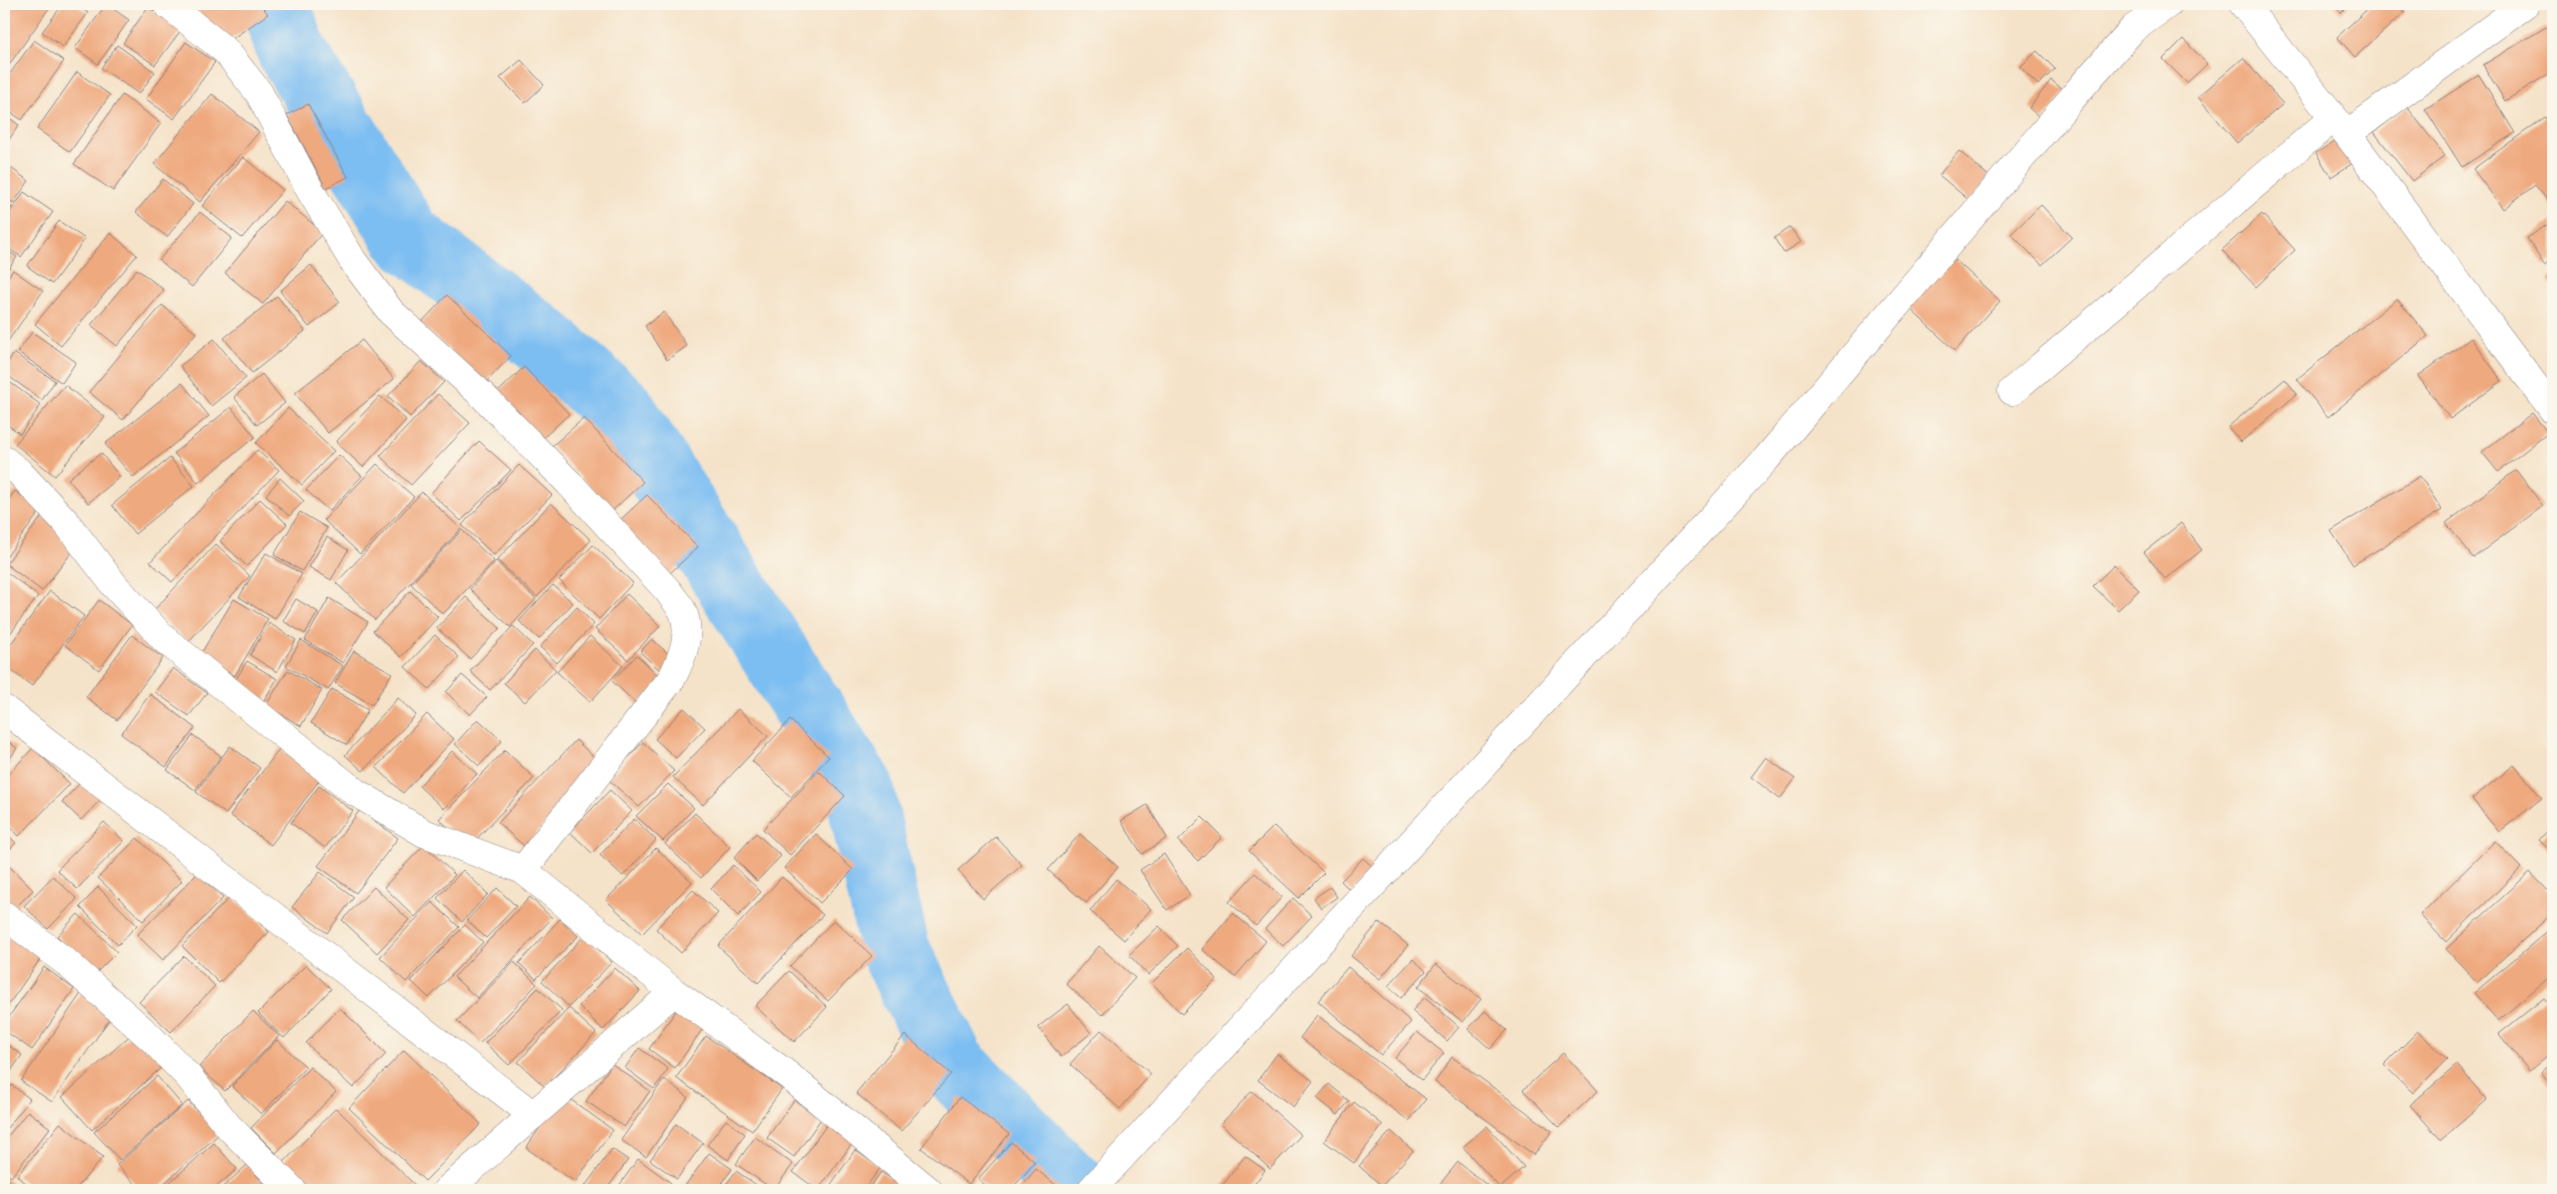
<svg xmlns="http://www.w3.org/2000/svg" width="2557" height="1194" font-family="Dekko,sans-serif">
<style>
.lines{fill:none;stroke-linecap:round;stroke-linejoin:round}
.river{stroke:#7dbef2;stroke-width:70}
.building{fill:#efa97e}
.minor-casing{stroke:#8c8282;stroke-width:29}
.minor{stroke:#fff;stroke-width:28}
</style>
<rect width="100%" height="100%" fill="#fbf7ec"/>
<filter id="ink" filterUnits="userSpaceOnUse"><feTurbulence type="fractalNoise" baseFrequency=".02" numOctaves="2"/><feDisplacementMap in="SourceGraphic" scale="10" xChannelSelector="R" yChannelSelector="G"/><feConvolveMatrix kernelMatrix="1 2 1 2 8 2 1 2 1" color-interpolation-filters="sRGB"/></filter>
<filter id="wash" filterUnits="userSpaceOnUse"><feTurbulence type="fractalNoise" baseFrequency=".0096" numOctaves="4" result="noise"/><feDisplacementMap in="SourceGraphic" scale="20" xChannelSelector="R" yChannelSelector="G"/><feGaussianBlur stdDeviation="1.12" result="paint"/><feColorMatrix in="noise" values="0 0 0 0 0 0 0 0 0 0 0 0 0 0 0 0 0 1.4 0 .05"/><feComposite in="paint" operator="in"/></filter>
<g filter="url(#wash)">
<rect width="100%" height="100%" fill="#f5e3c9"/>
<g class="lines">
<path class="river" d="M275,4L292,52L407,237L542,340L620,409L859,788L895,950L951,1064L1071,1186L1078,1190"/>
</g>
<g id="blocks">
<path class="building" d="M4,4H52L4,72Z
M63,4H75L88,13L63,47L42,32Z
M106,4L129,20L98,64L75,48Z
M193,4H260L268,14L223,45Z
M2332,4H2350L2341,13Z
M2373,4H2397L2405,12L2355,57L2337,37Z
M148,7L181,30L155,65L123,43Z
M2546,27L2553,39V71L2505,101L2483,65Z
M2183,39L2207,64L2187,83L2163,59Z
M34,40L64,61L22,120L4,108V82Z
M186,42L215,62L174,119L146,99Z
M117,45L155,72L139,94L101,68Z
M2037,51L2055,69L2038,85L2020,67Z
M2243,58L2283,104L2237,143L2198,97Z
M521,60L544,85L525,103L500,78Z
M77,72L110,95L70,152L37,129Z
M2479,75L2515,133L2462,167L2425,109Z
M2051,80L2065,91L2043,120L2029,108Z
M212,94L259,132L200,202L154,164Z
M122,95L161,123L113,191L74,164Z
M308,104L348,177L326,188L287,115Z
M2407,107L2445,156L2412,181L2374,132Z
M4,114L19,125L4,147Z
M2545,117L2553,129V207L2535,185L2503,209L2473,169Z
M2338,139L2353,163L2331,177L2316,153Z
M1959,151L1990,177L1970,201L1939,175Z
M243,157L283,190L242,238L202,206Z
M4,163L29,181L13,203L4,196Z
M163,179L193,204L167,237L136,212Z
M24,192L53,212L21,257L4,245V221Z
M4,201L12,207L4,218Z
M285,201L323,232L263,304L225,273Z
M2041,205L2072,237L2042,265L2011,234Z
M200,212L232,238L192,287L159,260Z
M2262,214L2295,250L2256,287L2222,250Z
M59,221L85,239L52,284L27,266Z
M2553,221V259L2544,265L2527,238Z
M1790,227L1801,242L1784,253L1774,238Z
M110,233L137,255L61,346L35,324Z
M4,248L17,257L4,275Z
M1950,255L2000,301L1955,351L1905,304Z
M311,265L340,302L309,327L280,291Z
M137,269L164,290L117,346L91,325Z
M13,270L43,291L4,347V283Z
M2553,275V289L2547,279Z
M447,295L511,356L485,383L421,323Z
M277,296L305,331L252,373L224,338Z
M2397,299L2428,336L2328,417L2297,379Z
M162,305L196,333L123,420L89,392Z
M664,312L687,346L667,360L645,326Z
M32,332L76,362L62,383L18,352Z
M2471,338L2502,381L2450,419L2418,376Z
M214,339L246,378L211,406L180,366Z
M362,340L394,379L328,433L295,393Z
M14,353L55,381L42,400L4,373V368Z
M421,361L444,382L410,417L388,396Z
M524,367L569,414L540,441L496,394Z
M262,374L285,403L257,425L234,397Z
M4,378L41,405L20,434L4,422Z
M2285,379L2297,394L2241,442L2228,427Z
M182,383L209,416L133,477L105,444Z
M65,385L105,417L55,476L15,444Z
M438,394L470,423L411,485L380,456Z
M380,396L406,420L363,467L336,442Z
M231,407L255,437L198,483L174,453Z
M288,408L334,451L302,485L256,443Z
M2532,413L2548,433L2498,472L2482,452Z
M584,418L643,482L612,511L552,446Z
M479,441L511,470L461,521L431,493Z
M257,450L279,470L172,582L150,562Z
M101,453L120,477L88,503L68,479Z
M339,455L362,476L329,511L306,490Z
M170,458L194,486L135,534L112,505Z
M377,464L414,497L360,554L324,520Z
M519,465L552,495L494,555L462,525Z
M2516,470L2543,506L2473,558L2446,523Z
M2420,476L2442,510L2353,565L2331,531Z
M280,478L304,501L289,516L266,495Z
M15,491L41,510L4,560V506Z
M422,492L461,529L375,620L336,583Z
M647,495L698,547L669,574L618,522Z
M260,499L287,524L247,566L220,541Z
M551,503L591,540L537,597L497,560Z
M300,512L327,528L302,571L274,555Z
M42,516L79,543L42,591L6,564Z
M2181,523L2202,550L2165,579L2144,552Z
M462,530L494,561L443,614L411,584Z
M327,537L348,550L331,580L309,567Z
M216,544L250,576L188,642L154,610Z
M593,545L633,583L599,619L559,580Z
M266,553L302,574L275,619L239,597Z
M496,561L536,599L510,627L470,589Z
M2114,565L2139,590L2118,610L2093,586Z
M4,570L38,596L4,642Z
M553,585L573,603L539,639L519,621Z
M50,591L84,616L32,686L4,665V653Z
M410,591L438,617L401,657L373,631Z
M627,594L660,626L628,660L595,629Z
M466,597L500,628L470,659L437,628Z
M329,598L368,622L343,663L305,640Z
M234,599L268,619L235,676L200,655Z
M296,599L318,612L305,634L283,621Z
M99,600L132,625L99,670L65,645Z
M577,607L594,624L557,663L540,647Z
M269,623L296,640L277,672L250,655Z
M513,626L533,645L490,690L470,671Z
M132,635L163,658L117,720L86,697Z
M435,635L459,657L429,689L405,667Z
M590,636L623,666L590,702L557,672Z
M652,639L676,661L664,674L640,652Z
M301,640L343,666L328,690L286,666Z
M535,650L556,670L525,702L504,683Z
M354,651L392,673L372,705L335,683Z
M637,655L662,679L638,705L612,681Z
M247,661L277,679L263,702L233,684Z
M173,668L207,693L189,716L155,692Z
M288,670L322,690L301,726L266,705Z
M462,675L487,697L470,715L446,692Z
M332,689L368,710L347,745L311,723Z
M150,694L195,728L166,767L121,734Z
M398,698L416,715L363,771L345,755Z
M684,708L705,728L676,758L655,739Z
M738,709L768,736L703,805L673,777Z
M427,714L454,739L403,793L376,767Z
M478,719L502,741L479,766L455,744Z
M790,720L829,757L791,797L752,761Z
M193,735L221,756L195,790L167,770Z
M4,739L17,748L4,768Z
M576,740L601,764L524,846L498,823Z
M643,742L674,771L639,807L608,779Z
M230,746L260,768L226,814L196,792Z
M33,748L70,784L19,836L4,820V779Z
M280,748L321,778L271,845L230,815Z
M505,750L534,778L469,847L439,819Z
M452,751L477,774L444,809L419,786Z
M1766,757L1795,779L1780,799L1751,777Z
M2514,765L2542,798L2499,832L2472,799Z
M819,771L845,796L790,855L763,829Z
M84,779L103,797L81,820L62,802Z
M668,784L694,808L663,841L636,816Z
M319,786L353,811L325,848L291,823Z
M610,790L632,811L592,853L570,832Z
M1147,805L1167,838L1142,854L1121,821Z
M360,810L398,838L356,893L318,866Z
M695,813L730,847L701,878L665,844Z
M1202,817L1222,837L1198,861L1178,841Z
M634,819L656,840L623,876L600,855Z
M104,822L124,841L77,889L57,870Z
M2553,825V853L2539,840Z
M1274,826L1324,873L1299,898L1249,851Z
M4,831L16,843L4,855Z
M756,833L781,856L757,881L734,858Z
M816,834L853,870L820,903L784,868Z
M1080,834L1118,867L1086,903L1048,870Z
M996,837L1022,865L983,899L958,870Z
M137,838L182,881L143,921L98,878Z
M2495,841L2521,868L2446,942L2420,915Z
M424,845L455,875L415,917L384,887Z
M656,848L692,882L642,934L606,900Z
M1164,854L1190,895L1167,910L1140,870Z
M1363,858L1374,868L1352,892L1341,881Z
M7,864L33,890L10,913L4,908V867Z
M733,865L761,892L738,916L711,889Z
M463,870L488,894L462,922L437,898Z
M320,872L354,897L327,933L292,907Z
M2530,872L2553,896V913L2477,982L2446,949Z
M1255,873L1282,897L1256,926L1229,902Z
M197,874L223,898L163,960L137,935Z
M53,876L77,899L48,929L24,906Z
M782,877L823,915L758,983L718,946Z
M1116,879L1151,909L1124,940L1090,911Z
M98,887L137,925L118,945L80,907Z
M374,887L409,920L377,953L342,920Z
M1330,887L1337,897L1321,908L1314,898Z
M497,888L516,906L486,938L467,920Z
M693,890L718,913L681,953L656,929Z
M231,896L269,932L219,983L182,946Z
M530,897L552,918L477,998L454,977Z
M1293,898L1312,916L1283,946L1265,929Z
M432,902L459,927L406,982L380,957Z
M1233,913L1266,941L1235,977L1202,949Z
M78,914L117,952L96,973L57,936Z
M560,919L578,936L536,979L519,963Z
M834,920L872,956L828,1001L790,966Z
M1379,922L1408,945L1380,979L1351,956Z
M465,925L483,942L429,998L411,981Z
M1159,926L1178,946L1148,975L1129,955Z
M2550,929L2553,933V974L2498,1021L2474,993Z
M584,936L612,962L569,1007L542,981Z
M10,937L41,958L4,1011V946Z
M1099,946L1135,978L1102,1015L1066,984Z
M1187,948L1217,979L1182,1014L1152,983Z
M184,956L215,986L171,1032L139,1002Z
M1413,959L1426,971L1401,998L1388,986Z
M514,962L537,984L480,1043L457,1021Z
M1436,964L1481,999L1463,1022L1418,987Z
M306,965L331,989L284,1038L258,1013Z
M44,967L74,989L32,1050L4,1030V1024Z
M1348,967L1411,1022L1381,1055L1318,1001Z
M615,968L640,991L603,1030L579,1006Z
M789,971L827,1007L794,1042L755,1006Z
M538,988L562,1010L509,1065L485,1043Z
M82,992L113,1014L52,1102L21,1081Z
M1425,997L1459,1027L1447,1041L1412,1011Z
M2544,998L2553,1009V1051L2529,1071L2499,1034Z
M1068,1004L1091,1033L1061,1057L1038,1027Z
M340,1008L386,1054L353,1088L306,1043Z
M569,1008L596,1033L545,1087L518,1062Z
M678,1008L704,1027L675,1068L649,1049Z
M253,1011L279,1036L225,1091L199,1067Z
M1485,1011L1507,1030L1490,1049L1468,1029Z
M1317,1015L1426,1099L1409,1121L1300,1038Z
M136,1030L166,1063L92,1130L62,1097Z
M1101,1030L1151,1074L1120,1109L1070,1064Z
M2418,1031L2447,1059L2413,1093L2384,1065Z
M1417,1032L1444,1053L1422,1080L1395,1058Z
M905,1035L951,1074L901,1131L856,1093Z
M706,1036L782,1089L752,1131L676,1078Z
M277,1040L306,1067L261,1114L232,1086Z
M4,1042L22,1055L4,1081Z
M639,1048L668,1069L654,1089L625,1068Z
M404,1050L481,1124L425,1181L349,1108Z
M1563,1053L1598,1091L1559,1127L1523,1090Z
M1277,1054L1313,1081L1293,1107L1258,1080Z
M1452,1057L1552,1131L1534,1155L1435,1082Z
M2553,1063V1087L2541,1072Z
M612,1064L650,1091L624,1127L586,1101Z
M2457,1065L2487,1100L2441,1140L2410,1105Z
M310,1067L336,1092L276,1153L251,1128Z
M157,1076L182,1105L120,1160L94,1132Z
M664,1079L688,1097L646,1157L621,1140Z
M1329,1084L1349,1101L1338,1115L1317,1098Z
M12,1085L30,1099L4,1132V1094Z
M1252,1091L1301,1135L1270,1169L1221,1124Z
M563,1094L613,1130L575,1182L526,1148Z
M960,1097L1009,1134L969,1184L921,1148Z
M794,1100L821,1119L794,1157L767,1138Z
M188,1101L219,1134L157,1190H141L117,1165Z
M1354,1102L1383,1125L1354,1163L1324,1141Z
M336,1108L417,1187L414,1190H311L283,1163Z
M28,1111L50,1128L11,1177L4,1171V1141Z
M726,1120L745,1134L728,1160L707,1145Z
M60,1123L103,1157L75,1190H35L17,1176Z
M828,1123L854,1141L818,1190L793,1172Z
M676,1124L703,1143L677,1179L650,1160Z
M1487,1126L1524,1167L1500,1188L1463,1147Z
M1391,1131L1413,1151L1382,1186L1359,1166Z
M755,1137L793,1164L774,1190L736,1164Z
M1011,1142L1035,1162L1011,1190H991L978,1179Z
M214,1143L237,1169L213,1190H161Z
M612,1149L628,1160L606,1190H585L583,1189Z
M855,1150L880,1168L864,1190H827Z
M709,1153L732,1169L717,1190H682Z
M1245,1156L1265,1170L1250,1190H1219Z
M638,1159L671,1183L666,1190H616Z
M1458,1162L1493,1190H1435Z
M247,1165L267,1187L263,1190H220Z
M1036,1169L1062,1190H1018Z
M736,1171L764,1190H722Z
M881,1172L908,1190H868Z
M4,1177L16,1187L13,1190H4Z"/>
</g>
</g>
<g filter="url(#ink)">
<use href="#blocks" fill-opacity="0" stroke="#8c8282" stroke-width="1"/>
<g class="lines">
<defs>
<path id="minor" d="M167,4L226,51L259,93L311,192L353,261L391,312L482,395L569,483L669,592C673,599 680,605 683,612C692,634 682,658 672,678L523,870
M2243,4L2347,134L2553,410
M2347,134L2525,4
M2012,391L2333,118
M4,460L19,472L65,521L115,586L164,639L355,792L424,833L523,870L674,992L788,1075L928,1190
M4,709L533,1115
M4,915L66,962L151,1038L188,1076L229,1127L292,1190
M447,1190L674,992
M1091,1190L1767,458L2090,77L2133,29L2168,4"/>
</defs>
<use href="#minor" class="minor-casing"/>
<use href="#minor" class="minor"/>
</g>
</g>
<rect width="2557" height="1194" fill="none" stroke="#fbf7ec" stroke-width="20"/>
</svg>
